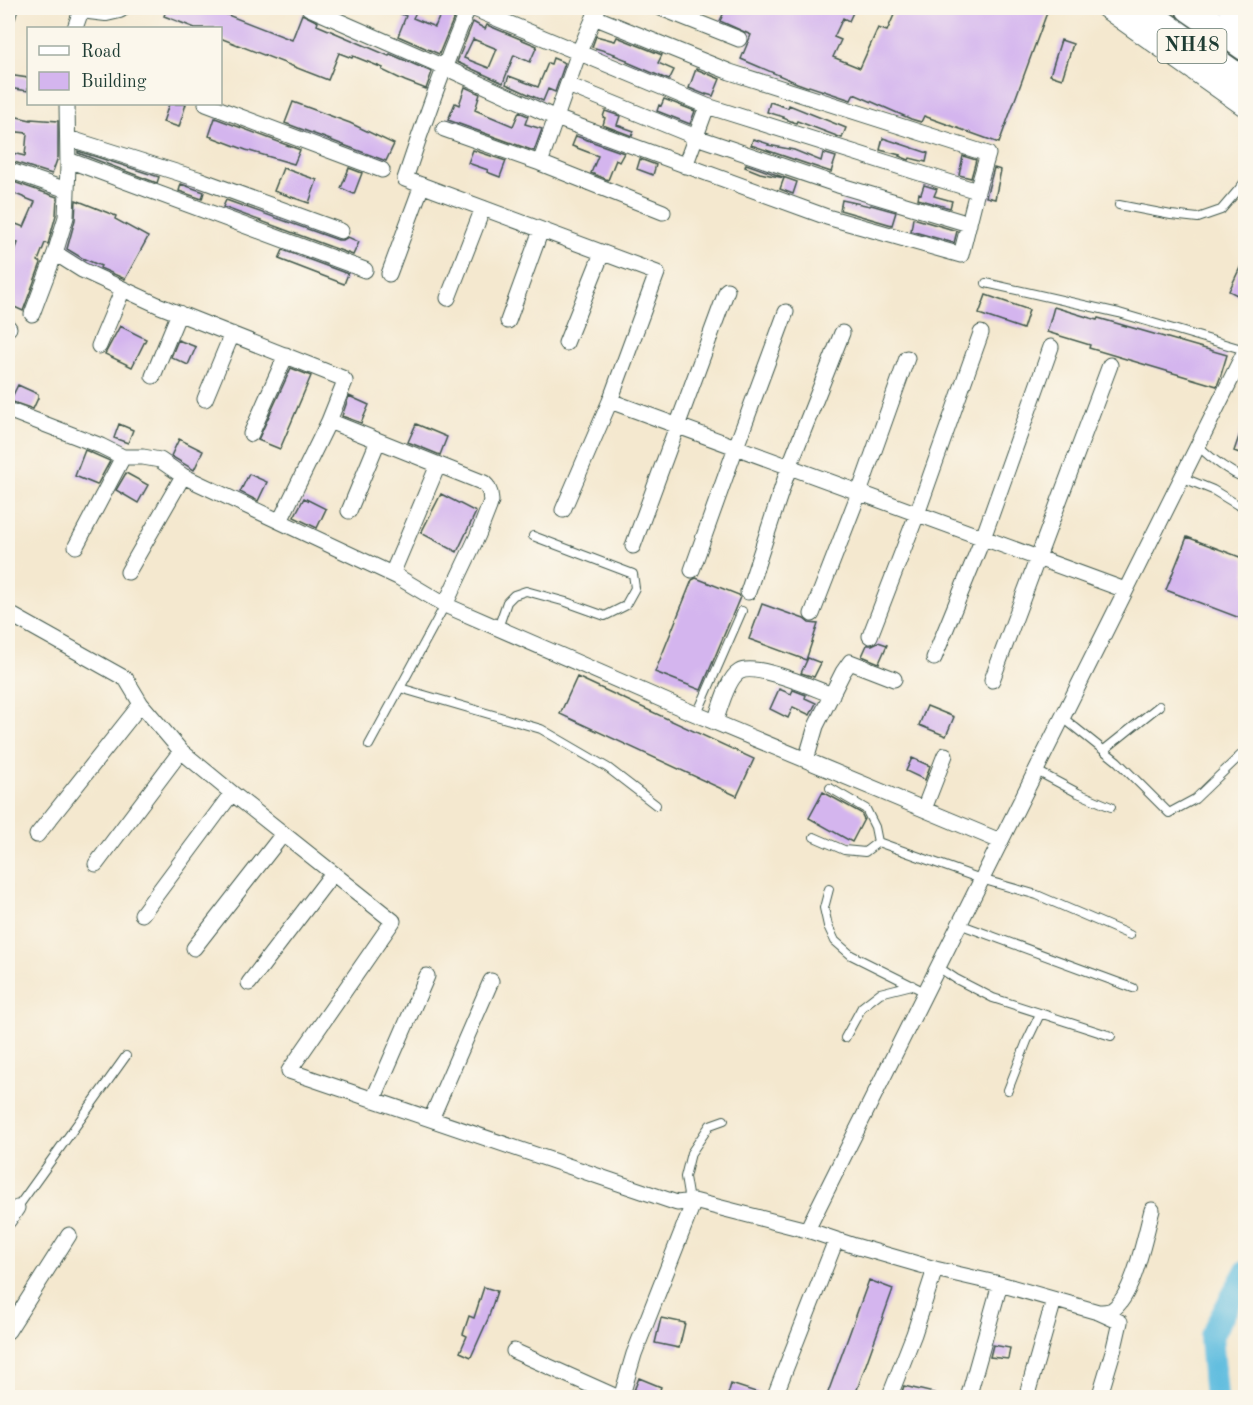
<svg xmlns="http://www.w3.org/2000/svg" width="1253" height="1405" font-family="'Old Standard TT',serif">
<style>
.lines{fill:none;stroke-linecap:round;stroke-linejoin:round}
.river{stroke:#61bddf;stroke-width:24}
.building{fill:#d4b5ee;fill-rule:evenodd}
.service-casing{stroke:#3f574b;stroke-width:10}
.minor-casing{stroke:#3f574b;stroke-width:17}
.tertiary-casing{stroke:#3f574b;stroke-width:22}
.motorway-casing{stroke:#3f574b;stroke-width:31}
.service{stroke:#fff;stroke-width:8}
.minor{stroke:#fff;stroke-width:15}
.tertiary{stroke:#fff;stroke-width:20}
.motorway{stroke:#fff;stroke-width:28}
.labels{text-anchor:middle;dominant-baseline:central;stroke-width:4.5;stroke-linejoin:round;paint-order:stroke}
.shield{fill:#fbf7ec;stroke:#61756b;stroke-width:1.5}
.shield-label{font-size:20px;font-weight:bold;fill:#1f3d34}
</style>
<rect width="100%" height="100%" fill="#fbf7ec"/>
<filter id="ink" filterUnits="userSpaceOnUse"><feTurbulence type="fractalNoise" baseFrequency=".0167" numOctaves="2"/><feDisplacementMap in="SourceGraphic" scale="12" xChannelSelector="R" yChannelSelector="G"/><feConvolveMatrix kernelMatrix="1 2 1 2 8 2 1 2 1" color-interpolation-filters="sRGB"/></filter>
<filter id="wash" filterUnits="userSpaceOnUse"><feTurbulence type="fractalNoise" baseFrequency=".008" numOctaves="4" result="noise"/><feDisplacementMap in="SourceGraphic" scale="24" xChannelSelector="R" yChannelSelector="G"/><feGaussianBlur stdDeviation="1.35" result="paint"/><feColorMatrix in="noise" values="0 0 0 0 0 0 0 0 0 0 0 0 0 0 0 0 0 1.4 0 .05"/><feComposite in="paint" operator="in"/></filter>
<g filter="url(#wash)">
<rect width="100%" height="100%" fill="#f4e8cf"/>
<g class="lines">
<path class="river" d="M1216,1398L1211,1336L1246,1272"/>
</g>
<g id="blocks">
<path class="building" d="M167,8H210L292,40L302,14L318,22L317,25L389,56L390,54L432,72L426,89L405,81L382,70L383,68L353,56L352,58L339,53L328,80L220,38V28H195L164,16Z
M387,8H418L413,18L435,27L443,8H458L439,54L398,36L406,16Z
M726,8H855L849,21L843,18L834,37L841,40L833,57L860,68L878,28L887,31L897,8H1042L1048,10L999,143L924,116L921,122L911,119L854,94L851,100L809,86L808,87L797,83L741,59L751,35L720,21Z
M473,22L485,29L487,25L537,46L530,62L514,55L503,83L457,62ZM473,39L497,49L489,68L464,58Z
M596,36L615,41L617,37L662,55L658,63L674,70L669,80L627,62V60L614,55L615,54L592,47Z
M1061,40L1073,44L1062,79L1050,75Z
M553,58L565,63L555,92L548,89L543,101L506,84L509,76L538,87L548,63L551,64Z
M696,69L720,79L713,96L706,94V95L689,88Z
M8,75L28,78V91L8,88Z
M465,87L480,94L475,110L513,126L519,112L528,116L525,124L542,129L534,151L448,120L455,103L459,105Z
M664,99L695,111L690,124L657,111L659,105L661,106Z
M293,102L350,123L394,144L386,161L285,123Z
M770,102L788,108L789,105L846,128L842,138L797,121L796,123L783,118L784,117L767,112Z
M169,104H186L179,127L163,122Z
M605,111L620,116L617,125L634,131L632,136L603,125L605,118L603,117Z
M8,115L31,120V119L58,121V157L52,174L8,160V152L25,156L27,133L8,131Z
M215,118L300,150L294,164L246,150L209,136Z
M576,136L624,153L619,162L616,160L608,180L591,173L598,156L572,146Z
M883,138L928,153L926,162L910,158L909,160L899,156L900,155L880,150Z
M753,139L769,144L768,145L794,150L821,161L823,153L836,157L831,172L751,145Z
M473,150L506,161L500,177L487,172L488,170L468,163Z
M78,151L159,177L157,183L78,153Z
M963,156L976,160L971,178L959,175Z
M640,159L656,165L653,175L637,169Z
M746,164L797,182L793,194L780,189L784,178L760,173L745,167Z
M283,168L317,180L309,203L274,191Z
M349,168L362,173L354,194L341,188Z
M994,168L1001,170L995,199L986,197Z
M8,180L57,197L56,215L48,244L45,243L38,261L41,263L23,311L8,304V269L18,243L8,239V221L24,227L35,202L8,191Z
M181,184L204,192L202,199L179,191Z
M924,185L937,189L934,196L952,201L950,208L918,199L919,193L921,194Z
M76,200L116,216L115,219L148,237L125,279L100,268L101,266L82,258L67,249L75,220Z
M226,200L338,240H343L348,237L359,242L353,255L226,208L223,207Z
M842,200L870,206L871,205L896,212L892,225L840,210Z
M913,218L957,231L954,243L911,231Z
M283,250L348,274L344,284L279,259Z
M1245,257V299L1229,291Z
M986,295L1029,310L1023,329L979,314Z
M1054,307L1097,320L1098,318L1227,355L1220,378L1217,386L1089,348L1090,345L1047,332Z
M120,326L146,339L132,367L105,354Z
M178,340L196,347L188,365L171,357Z
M291,368L311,376L280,449L258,440Z
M18,385L38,394V398L33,409L10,401Z
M349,396L369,405L361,423L342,416Z
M1244,422H1245V455L1234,451Z
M119,424L133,430L128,443L114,438Z
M416,424L447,437L440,455L408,442Z
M179,439L203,451L194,470L171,456Z
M85,450L110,461L97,485L75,476Z
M126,473L148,485L138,503L116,490Z
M249,474L267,482L258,501L240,492Z
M441,494L476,512L457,552L421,533Z
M304,498L326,509L317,528L294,517Z
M1187,537L1245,559V620L1166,590Z
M696,578L739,595L740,597L701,690L655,672L692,580Z
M762,604L804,619L809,623L818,624L806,660L749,639Z
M878,642L887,645L879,663L862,656L867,645H872Z
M808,658L821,663L814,677L801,673Z
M577,677L754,759L737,796L560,714Z
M779,689L791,694L793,690L806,695L805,698L816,703L810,715L793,707L788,718L770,709Z
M927,706L954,717L946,736L919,725Z
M912,758L930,766L925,780L906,771Z
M823,792L861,813L864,819L852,842L809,818Z
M869,1280L893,1289L854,1398H826Z
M484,1287L497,1291L488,1319L471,1357L460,1352L467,1336L463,1334L469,1316L474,1318Z
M661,1318L685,1323L679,1348L655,1343Z
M993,1345L1010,1348L1008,1359L990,1357Z
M639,1378L661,1387L657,1398H631Z
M731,1384L765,1395V1398H727Z
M904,1386L934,1393V1398H900Z"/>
</g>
</g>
<g filter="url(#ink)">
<use href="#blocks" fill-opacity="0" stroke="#3f574b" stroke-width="1.5"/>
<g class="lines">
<defs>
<path id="service" d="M1119,205L1171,215L1198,218L1221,210L1239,189L1246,180
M986,283L1119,313L1245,350
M1198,446C1213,460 1227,471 1246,479
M1181,477L1213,490L1246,510
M498,628L507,602L514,595L526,591L566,602L605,616L625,606L635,588L633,574L533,536
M400,688L541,729L608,768L656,805
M697,714L742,611
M1062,717L1117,761L1169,813L1195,799L1246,750
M369,745L445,605
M1104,750L1159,706
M1035,770L1078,793L1111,807
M814,837L844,850L865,852L878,842L875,827L866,809L830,788
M878,842L981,879L1037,895L1130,935
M829,889L824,908L828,926L835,941L851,955L925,992
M959,924L1133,988
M938,967L956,979L993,998L1111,1036
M845,1038L862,1007L880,993L912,985
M1008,1090L1027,1041L1040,1014
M689,1201L685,1177L691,1153L710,1125L724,1120
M17,1208L126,1056"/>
<path id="minor" d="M309,8L444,67L556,118L827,217L961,255L977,191L988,154L730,72L594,17
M468,8C445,64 424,121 405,179L657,273L610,401L563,510
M472,8L707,106L977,191
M661,8L739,39
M8,16L10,8
M75,28L82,8
M568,85L696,137L838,185L969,224
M67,104L68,166L66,217L55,253L82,270L160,306L342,378L345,381L329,421L484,483L487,486L490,493L491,501L489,507L478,535L445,605L686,710L1000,841
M206,104L382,170
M444,129L540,163L663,212
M68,138L198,179L341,231
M68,160L365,270
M540,163L579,52L598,8
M685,166L707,106
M8,170L67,190
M389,274L422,185
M448,298L483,208
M32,314L55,253
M508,321L541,230
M8,327L9,328
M566,343L602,253
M99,346L123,289
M153,376L179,313
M205,399L232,334
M610,401L1125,590
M8,410L101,446L123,457H143L160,460L183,476L398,577L445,605
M251,434L286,355
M349,511L378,441
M280,521L329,421
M76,546L123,457
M633,546L727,290
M692,570L736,447L786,312
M128,572L183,476
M392,574L438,465
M748,592L789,467L842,333
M8,613L126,679L141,704L181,751L232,793L393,921L289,1071L677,1203L694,1201L807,1230L1246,349
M812,614L859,493L907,358
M870,636L917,514L981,333
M934,658L983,538L1051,347
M992,680L1110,365
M715,722C720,709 727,679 739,672C756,662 813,688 832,695
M806,760L816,726L843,672L850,662L894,679
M924,809L945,755
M37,835L141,704
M96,864L181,751
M142,914L232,793
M194,948L283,834
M249,983L333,873
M373,1100L427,976
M431,1119L491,981
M8,1221L17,1208
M807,1230L855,1246L935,1269L1000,1284L1098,1312L1120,1322L1114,1348L1099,1398
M1098,1312C1102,1312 1108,1312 1112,1310C1134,1296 1145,1235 1152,1210
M8,1331L69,1235
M514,1351L619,1398
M621,1398L634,1354L694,1201
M774,1398L836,1240
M889,1398L914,1334L935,1269
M968,1398L1000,1284
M1026,1398L1054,1300"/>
<path id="tertiary" d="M81,8L106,11L119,8
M1106,8L1246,107
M1229,8L1246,19"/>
<path id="motorway" d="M1139,8L1246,84
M1190,8L1246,47"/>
</defs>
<use href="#service" class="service-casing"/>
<use href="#minor" class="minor-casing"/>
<use href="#tertiary" class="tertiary-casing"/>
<use href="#motorway" class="motorway-casing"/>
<use href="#service" class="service"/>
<use href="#minor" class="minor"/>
<use href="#tertiary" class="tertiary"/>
<use href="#motorway" class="motorway"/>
</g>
</g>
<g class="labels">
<rect class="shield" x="1157.5" y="29" width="69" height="34" rx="4.5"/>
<g class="shield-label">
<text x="1192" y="46">NH48</text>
</g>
</g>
<rect width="1253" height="1405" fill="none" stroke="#fbf7ec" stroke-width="30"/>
<rect x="27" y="27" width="195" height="78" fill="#fbf7ec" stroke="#a3ada2" stroke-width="1.5"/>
<rect x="39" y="46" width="30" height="9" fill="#ffffff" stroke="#a3ada2" stroke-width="1.5"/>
<text x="81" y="57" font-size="18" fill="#1f3d34">Road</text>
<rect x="39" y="72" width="30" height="18" fill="#d4b5ee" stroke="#a3ada2" stroke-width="1.5"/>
<text x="81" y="87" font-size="18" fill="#1f3d34">Building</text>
</svg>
